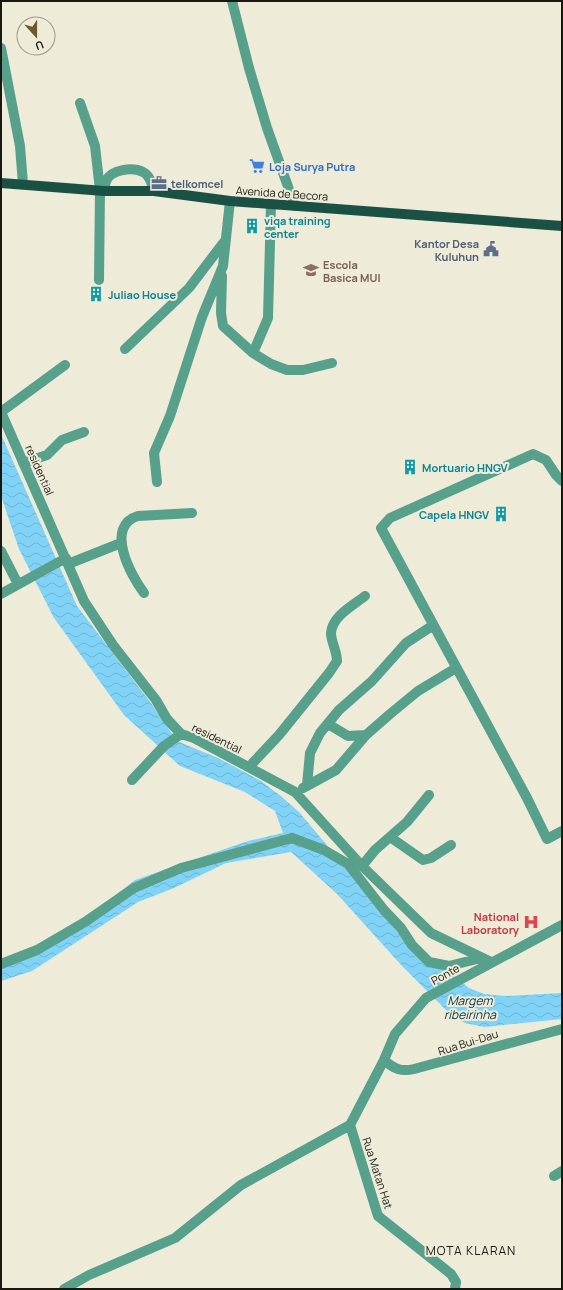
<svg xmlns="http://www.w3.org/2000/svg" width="563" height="1290" font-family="Manrope,sans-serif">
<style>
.water{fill:url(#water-waves)}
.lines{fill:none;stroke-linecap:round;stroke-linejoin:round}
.minor{stroke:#56a08c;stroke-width:10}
.major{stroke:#1b5144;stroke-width:10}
.labels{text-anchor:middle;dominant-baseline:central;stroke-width:4;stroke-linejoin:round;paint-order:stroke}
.shop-label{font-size:11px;font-weight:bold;fill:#366cbe;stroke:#eeebd9;text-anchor:start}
.service-label{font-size:11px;font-weight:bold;fill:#4e5e75;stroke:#eeebd9;text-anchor:start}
.street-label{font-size:11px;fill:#181711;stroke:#eeebd9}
.culture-label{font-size:11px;font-weight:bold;fill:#0d838f;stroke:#eeebd9;text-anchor:start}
.education-label{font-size:11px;font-weight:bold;fill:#785e54;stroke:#eeebd9;text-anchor:start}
.health-label{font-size:11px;font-weight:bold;fill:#be3a42;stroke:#eeebd9;text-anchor:end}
.water-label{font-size:12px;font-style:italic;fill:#013648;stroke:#eeebd9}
.neighbourhood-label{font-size:12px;letter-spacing:1px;fill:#181711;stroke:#eeebd9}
</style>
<defs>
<pattern id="water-waves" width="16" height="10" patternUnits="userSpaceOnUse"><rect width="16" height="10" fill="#80d3f7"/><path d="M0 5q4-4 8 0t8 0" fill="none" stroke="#6eb4d3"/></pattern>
</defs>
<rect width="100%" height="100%" fill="#eeebd9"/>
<path class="water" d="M1,434L77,606L151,703L177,741L218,758L261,781L282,797L299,812L326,844L410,947L429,962L452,974L469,988L484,994L506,996L562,993V1019L484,1027L465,1023L452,1016L402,966L337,894L291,852L226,863L174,888L138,902L32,971L1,981V961L14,957L87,918L135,880L248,841L283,833L275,811L245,792L180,766L124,715L54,618L19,549L1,496Z"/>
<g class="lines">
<path class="minor" d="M232,1L249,68L267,128L295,206
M1,48L20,146L23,184
M80,103L95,146L100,190L99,280
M104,191C105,188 105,184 106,181C111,169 133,167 143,172C150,175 152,185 154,191
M222,276L221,313L223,326L253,353L271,364L287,370H303L332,363
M125,349L189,288L224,242
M253,353L268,318L271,204
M1,412L84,601L113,645L156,700L167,719L181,734L194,738L295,792L362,866L431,933L491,962
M1,412L65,365
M23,463L47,455L62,440L84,432
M562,481L556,475L546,460L533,454L390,518L381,528L527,798L547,839L562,831
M157,482L154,453L170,416L202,317L223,266L230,201
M1,551L18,584
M68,564L121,543
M144,593C131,576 104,526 138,516L192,513
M1,594L66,558
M328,724L348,736L366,735
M249,767L279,735L329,673L337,661C337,651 331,642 331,633C332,616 354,605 365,596
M132,780L164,746L181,734
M307,785L310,753L320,733L339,710L372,681L406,643L432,626
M303,788L336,770L366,735L390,714L418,691L456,668
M390,837L423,860L431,858L451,845
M362,866L375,850L407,822L429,795
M1,964L37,950L85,922L134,888L181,868L292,838L324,850L348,864L384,910L401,928L412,945L429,962L449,966L481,958
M384,1060C394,1069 401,1072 414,1069L562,1029
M554,1176L562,1171
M64,1289L89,1275L175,1238L241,1185L350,1125
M455,1289L456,1282L451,1274L378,1216L350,1125L384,1060L395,1034L426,998L562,925"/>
<path class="major" d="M1,183L104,191H154L230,201L562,226"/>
</g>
<defs>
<symbol id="supermarket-bare" viewBox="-9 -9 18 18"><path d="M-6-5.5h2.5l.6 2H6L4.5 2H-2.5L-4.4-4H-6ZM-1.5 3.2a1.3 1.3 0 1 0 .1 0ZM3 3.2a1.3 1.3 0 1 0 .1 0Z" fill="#3f7fe0" stroke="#eeebd9" stroke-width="2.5" paint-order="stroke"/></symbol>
<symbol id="office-bare" viewBox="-9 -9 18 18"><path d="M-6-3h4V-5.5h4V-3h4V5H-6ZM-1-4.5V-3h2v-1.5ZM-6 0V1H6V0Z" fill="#5c6f8a" stroke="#eeebd9" stroke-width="2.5" paint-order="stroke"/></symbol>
<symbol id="building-bare" viewBox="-9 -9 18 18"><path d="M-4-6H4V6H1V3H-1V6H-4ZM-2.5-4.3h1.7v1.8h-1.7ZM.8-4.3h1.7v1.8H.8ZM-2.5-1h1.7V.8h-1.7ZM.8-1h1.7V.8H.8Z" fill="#0f9aa8" stroke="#eeebd9" stroke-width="2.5" paint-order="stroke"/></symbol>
<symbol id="civic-bare" viewBox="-9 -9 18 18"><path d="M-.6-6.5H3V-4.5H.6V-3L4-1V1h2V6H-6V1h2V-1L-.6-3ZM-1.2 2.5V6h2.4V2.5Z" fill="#5c6f8a" stroke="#eeebd9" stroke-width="2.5" paint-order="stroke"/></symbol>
<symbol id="school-bare" viewBox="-9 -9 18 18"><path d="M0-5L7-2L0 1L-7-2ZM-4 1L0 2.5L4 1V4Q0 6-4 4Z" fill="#8d6e63" stroke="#eeebd9" stroke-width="2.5" paint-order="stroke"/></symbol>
<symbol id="hospital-bare" viewBox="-9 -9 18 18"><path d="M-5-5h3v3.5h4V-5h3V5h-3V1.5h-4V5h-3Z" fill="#e0444e" stroke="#eeebd9" stroke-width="2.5" paint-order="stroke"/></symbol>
</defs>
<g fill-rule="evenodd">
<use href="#supermarket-bare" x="246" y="155" width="22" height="22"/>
<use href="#office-bare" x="148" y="172" width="22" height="22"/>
<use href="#building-bare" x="241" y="215" width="22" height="22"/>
<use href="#civic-bare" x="480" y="238" width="22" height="22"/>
<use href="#school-bare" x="300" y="259" width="22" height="22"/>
<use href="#building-bare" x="85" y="283" width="22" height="22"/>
<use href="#building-bare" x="399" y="456" width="22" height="22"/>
<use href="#building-bare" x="490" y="503" width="22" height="22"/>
<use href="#hospital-bare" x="520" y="911" width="22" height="22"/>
</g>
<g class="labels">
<g class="shop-label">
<text x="269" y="166">Loja Surya Putra</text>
</g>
<g class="service-label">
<text x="171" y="183">telkomcel</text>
<text x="479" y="243" text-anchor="end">Kantor Desa<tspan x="479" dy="13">Kuluhun</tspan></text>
</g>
<g class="street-label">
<text transform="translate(282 193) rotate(4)">Avenida de Becora</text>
<text transform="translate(40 470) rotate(66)">residential</text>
<text transform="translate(217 738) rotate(26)">residential</text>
<text transform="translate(445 974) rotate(-29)">Ponte</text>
<text transform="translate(468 1042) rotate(-17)">Rua Bui-Dau</text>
<text transform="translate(378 1173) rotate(72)">Rua Matan Hat</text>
</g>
<g class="culture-label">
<text x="264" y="220">viqa training<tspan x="264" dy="13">center</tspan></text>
<text x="108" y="294">Juliao House</text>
<text x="422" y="467">Mortuario HNGV</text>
<text x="489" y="514" text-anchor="end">Capela HNGV</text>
</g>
<g class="education-label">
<text x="323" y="264">Escola<tspan x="323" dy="13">Basica MUI</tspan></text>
</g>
<g class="health-label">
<text x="519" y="916">National<tspan x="519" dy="13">Laboratory</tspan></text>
</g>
<g class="water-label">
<text x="470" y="1000">Margem<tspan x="470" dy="14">ribeirinha</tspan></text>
</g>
<g class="neighbourhood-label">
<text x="471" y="1250">MOTA KLARAN</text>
</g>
</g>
<rect width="563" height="1290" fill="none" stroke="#181711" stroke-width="4"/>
<g transform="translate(36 36) rotate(159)"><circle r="19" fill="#eeebd9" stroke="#989689"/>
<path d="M0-3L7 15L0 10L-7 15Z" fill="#6e5b29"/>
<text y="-6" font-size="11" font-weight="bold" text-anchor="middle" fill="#181711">U</text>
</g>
</svg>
